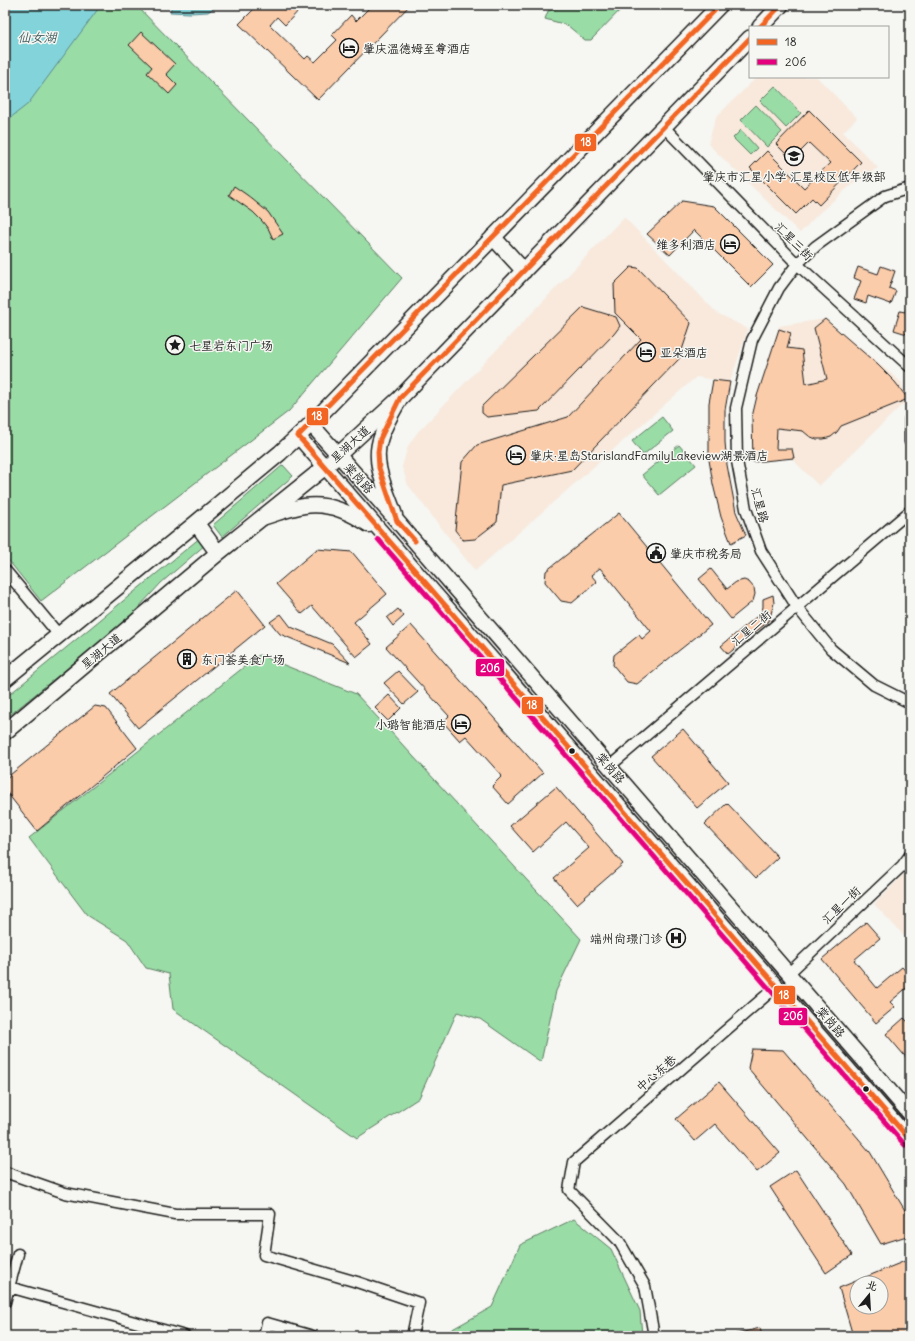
<svg xmlns="http://www.w3.org/2000/svg" width="915" height="1341" font-family="Delius,'LXGW WenKai TC',sans-serif">
<style>
.built{fill:#f8e9dc}
.green{fill:#9adca6;stroke:#5b7c61}
.water{fill:#83d4da;stroke:#5a8a8e}
.building{fill:#fbccaa;stroke:#1c1c1c;fill-rule:evenodd}
.lines{fill:none;stroke-linecap:round;stroke-linejoin:round}
.street-casing{stroke:#1c1c1c;stroke-width:13}
.secondary-casing{stroke:#1c1c1c;stroke-width:17}
.primary-casing{stroke:#1c1c1c;stroke-width:18}
.street{stroke:#f6f6f2;stroke-width:10}
.secondary{stroke:#f6f6f2;stroke-width:14}
.primary{stroke:#f6f6f2;stroke-width:15}
.bus-1-casing{stroke:#f6f6f2;stroke-width:8}
.bus-2-casing{stroke:#f6f6f2;stroke-width:8}
.bus-1{stroke:#f26522;stroke-width:5}
.bus-2{stroke:#e5007d;stroke-width:5}
.bus-dot{fill:#1c1c1c;stroke:#f6f6f2;stroke-width:1.5}
.labels{text-anchor:middle;dominant-baseline:central;stroke-width:3;stroke-linejoin:round;paint-order:stroke}
.poi-label{font-size:12px;fill:#1c1c1c;stroke:#f6f6f2;text-anchor:start}
.street-label{font-size:12px;fill:#1c1c1c;stroke:#f6f6f2}
.water-label{font-size:13px;font-style:italic;fill:#405c5e;stroke:#f6f6f2}
.line-badge{stroke:#f6f6f2;stroke-width:1.5}
.badge-label{font-size:11px;text-anchor:middle;font-weight:bold;fill:#fff}
</style>
<rect width="100%" height="100%" fill="#f6f6f2"/>
<filter id="ink" filterUnits="userSpaceOnUse"><feTurbulence type="fractalNoise" baseFrequency=".025" numOctaves="2"/><feDisplacementMap in="SourceGraphic" scale="8" xChannelSelector="R" yChannelSelector="G"/><feConvolveMatrix kernelMatrix="1 2 1 2 8 2 1 2 1" color-interpolation-filters="sRGB"/></filter>
<g filter="url(#ink)">
<path class="built" d="M757,77H817L857,118L843,132L878,168L858,179L818,214L800,233L708,144L716,117Z
M624,217L717,313L748,329L730,382L696,377L475,571L408,485L402,467L408,446L417,433Z
M825,319L901,382L907,400L819,486L791,458L752,457L754,416L759,390L779,326Z
M910,868V942L874,904Z"/>
<path class="green" d="M5,5H136L402,278L289,411L41,601L5,556Z
M567,5H625L591,40H585L567,25L545,19L548,11Z
M775,86L801,113L786,128L760,101Z
M756,105L782,132L767,147L741,120Z
M741,130L757,148L750,155L733,138Z
M662,417L673,431L643,455L632,441Z
M679,445L696,465L659,495L642,475Z
M283,465L293,476L222,537L213,525Z
M201,537L206,544L161,583L128,619L5,719V698Z
M259,655L356,694L581,939L556,991L541,1062L480,1019L457,1012L419,1098L357,1138L173,1009L169,974L146,968L127,940L87,915L29,838Z
M574,1219L611,1249L640,1311L642,1336H440L492,1307L520,1245Z"/>
<path class="water" d="M5,5H101L28,104L5,122Z
M172,5H218L208,12L190,13L170,12Z"/>
<path class="building" d="M250,5H302L303,6L285,25L277,17L270,25L305,59L308,56L315,62L337,40L332,35L351,15L356,21L372,5H410L318,100L239,24L254,9Z
M141,32L175,64L166,74L177,85L169,94L147,73L152,67L129,45Z
M809,110L861,162L819,205L812,198L796,214L750,168L767,151L804,188L830,163L809,143L792,160L776,144Z
M234,186L247,195L268,212L283,234L273,239L269,230L262,221L253,212L229,195Z
M682,201L714,206L773,265L751,287L694,230L670,255L647,234Z
M881,266L895,271L889,288L896,291L891,304L868,296L866,303L854,299L861,281L854,278L858,267L878,274Z
M631,267L638,268L691,323L679,359L572,470L501,485L497,522L475,539L463,540L455,530L462,462L477,445L568,417L641,339L615,313L614,284Z
M910,296V335L894,330L900,311L905,312Z
M583,307L616,317L620,326L614,334L539,411L487,417L482,413V406Z
M825,319L878,365L895,382L908,399L841,426L837,432L831,437L824,439H816L809,436L803,431L777,428L776,449H792L794,458L753,462L752,417L757,396L779,329L791,333L787,348L802,350L806,384L827,379L814,328Z
M713,380L730,382L725,410V442L727,465L736,512L746,535L731,543L721,517L713,484L709,460V403Z
M619,513L711,625L637,684L627,682L613,665L614,655L639,635L642,639L651,631L600,568L591,575L597,582L572,603L561,601L545,582L546,571Z
M317,549L352,552L387,594L354,622L372,644L356,657L312,606L302,614L276,584Z
M711,569L727,589L736,582L744,580L749,582L754,588L755,594L753,601L731,619L699,579Z
M237,590L265,625L138,728L110,694Z
M773,595L774,603L769,621L728,654L721,646L761,613L763,607V599Z
M398,609L404,616L393,626L387,618Z
M281,614L291,627L332,644L350,663L280,634L270,622Z
M411,625L543,773L508,804L492,786L502,776L466,736L460,741L443,722L449,716L386,647Z
M398,671L418,692L404,704L384,683Z
M389,695L401,708L388,721L375,708Z
M95,706L106,708L137,748L37,831L5,790V779Z
M683,729L728,782L697,808L651,756Z
M556,787L623,864L577,904L554,878L589,848L566,822L533,852L510,826Z
M727,803L778,857L756,878L705,824Z
M866,922L880,938L854,960L877,988L902,967L910,976V985L890,1002L895,1007L876,1023L822,959Z
M904,1018L910,1024V1062L886,1034Z
M752,1049L783,1050L870,1152L906,1212L910,1221V1235L881,1244L846,1184L748,1068Z
M719,1082L780,1153L757,1172L715,1124L695,1141L676,1119Z
M796,1170L852,1255L826,1273L770,1187Z
M910,1259V1336H853L839,1288ZM857,1283H881V1307H857Z
M760,1328L762,1336H729Z"/>
<g class="lines">
<defs>
<path id="street" d="M664,127L797,264L910,367
M910,188L885,196L816,246L797,264L779,288L752,340L736,408L737,461L746,509L761,551L797,607L831,649L874,685L910,703
M910,419V442
M5,570L59,635
M610,766L910,511
M789,973L902,866L910,855
M5,1172L65,1193L175,1214H270L264,1255L357,1282L419,1303L412,1336
M9,1287L185,1336
M5,1302L18,1254
M264,1336L267,1323L313,1336
M654,1336L645,1286L619,1241L569,1190L574,1162L777,986"/>
<path id="secondary" d="M311,424L397,521L910,1114
M298,436L910,1140
M395,515C387,491 371,463 381,437C385,425 392,413 399,401
M262,518C276,514 290,508 304,506C328,502 350,512 369,525"/>
<path id="primary" d="M760,27L781,5
M493,237L524,271
M196,523L218,553
M5,679L196,523L280,453L311,424L720,5
M5,732L218,553L325,467L400,398L750,38"/>
</defs>
<use href="#street" class="street-casing"/>
<use href="#secondary" class="secondary-casing"/>
<use href="#primary" class="primary-casing"/>
<use href="#street" class="street"/>
<use href="#secondary" class="secondary"/>
<use href="#primary" class="primary"/>
<defs>
<path id="bus-1" d="M720,5L298,436L910,1140
M760,27L781,5
M415,541L397,521L379,468L378,452L380,439L400,398L750,38"/>
<path id="bus-2" d="M378,539L905,1145"/>
</defs>
<use href="#bus-1" class="bus-1-casing"/>
<use href="#bus-2" class="bus-2-casing"/>
<use href="#bus-1" class="bus-1"/>
<use href="#bus-2" class="bus-2"/>
</g>
</g>
<defs>
<symbol id="hotel-ring" viewBox="-11 -11 22 22"><circle r="9.5" fill="#f6f6f2" stroke="#1c1c1c" stroke-width="1.5"/><path d="M-6-4.5h1.5V1H6V5H4.5V3h-9V5H-6ZM-4 0a1.8 1.8 0 1 1 3.6 0ZM.5 0V-2.5h3Q6-2.5 6 0Z" fill="#1c1c1c"/></symbol>
<symbol id="school-ring" viewBox="-11 -11 22 22"><circle r="9.5" fill="#f6f6f2" stroke="#1c1c1c" stroke-width="1.5"/><path d="M0-5L7-2L0 1L-7-2ZM-4 1L0 2.5L4 1V4Q0 6-4 4Z" fill="#1c1c1c"/></symbol>
<symbol id="sight-ring" viewBox="-11 -11 22 22"><circle r="9.5" fill="#f6f6f2" stroke="#1c1c1c" stroke-width="1.5"/><path d="M0-6L1.8-2.2L6-1.7L2.9 1.2L3.7 5.4L0 3.3L-3.7 5.4L-2.9 1.2L-6-1.7L-1.8-2.2Z" fill="#1c1c1c"/></symbol>
<symbol id="civic-ring" viewBox="-11 -11 22 22"><circle r="9.5" fill="#f6f6f2" stroke="#1c1c1c" stroke-width="1.5"/><path d="M-.6-6.5H3V-4.5H.6V-3L4-1V1h2V6H-6V1h2V-1L-.6-3ZM-1.2 2.5V6h2.4V2.5Z" fill="#1c1c1c"/></symbol>
<symbol id="building-ring" viewBox="-11 -11 22 22"><circle r="9.5" fill="#f6f6f2" stroke="#1c1c1c" stroke-width="1.5"/><path d="M-4-6H4V6H1V3H-1V6H-4ZM-2.5-4.3h1.7v1.8h-1.7ZM.8-4.3h1.7v1.8H.8ZM-2.5-1h1.7V.8h-1.7ZM.8-1h1.7V.8H.8Z" fill="#1c1c1c"/></symbol>
<symbol id="hospital-ring" viewBox="-11 -11 22 22"><circle r="9.5" fill="#f6f6f2" stroke="#1c1c1c" stroke-width="1.5"/><path d="M-5-5h3v3.5h4V-5h3V5h-3V1.5h-4V5h-3Z" fill="#1c1c1c"/></symbol>
</defs>
<g fill-rule="evenodd">
<use href="#hotel-ring" x="338" y="37" width="22" height="22"/>
<use href="#school-ring" x="783" y="145" width="22" height="22"/>
<use href="#hotel-ring" x="719" y="233" width="22" height="22"/>
<use href="#sight-ring" x="164" y="334" width="22" height="22"/>
<use href="#hotel-ring" x="635" y="341" width="22" height="22"/>
<use href="#hotel-ring" x="505" y="444" width="22" height="22"/>
<use href="#civic-ring" x="645" y="542" width="22" height="22"/>
<use href="#building-ring" x="176" y="648" width="22" height="22"/>
<use href="#hotel-ring" x="450" y="713" width="22" height="22"/>
<use href="#hospital-ring" x="665" y="927" width="22" height="22"/>
</g>
<g class="bus-dot">
<circle cx="572" cy="751" r="3.5"/>
<circle cx="866" cy="1089" r="3.5"/>
</g>
<g class="labels">
<g class="poi-label">
<text x="363" y="48">肇庆温德姆至尊酒店</text>
<text x="794" y="176" text-anchor="middle">肇庆市汇星小学 汇星校区低年级部</text>
<text x="716" y="244" text-anchor="end">维多利酒店</text>
<text x="189" y="345">七星岩东门广场</text>
<text x="660" y="352">亚朵酒店</text>
<text x="530" y="455">肇庆·星岛StarislandFamilyLakeview湖景酒店</text>
<text x="670" y="553">肇庆市税务局</text>
<text x="201" y="659">东门荟美食广场</text>
<text x="447" y="724" text-anchor="end">小璐智能酒店</text>
<text x="662" y="938" text-anchor="end">端州尚璟门诊</text>
</g>
<g class="street-label">
<text transform="translate(794 241) rotate(45)">汇星三街</text>
<text transform="translate(350 444) rotate(-42)">星湖大道</text>
<text transform="translate(359 478) rotate(48)">棠岗路</text>
<text transform="translate(760 505) rotate(75)">汇星路</text>
<text transform="translate(751 628) rotate(-40)">汇星二街</text>
<text transform="translate(101 651) rotate(-40)">星湖大道</text>
<text transform="translate(611 768) rotate(49)">棠岗路</text>
<text transform="translate(841 905) rotate(-44)">汇星一街</text>
<text transform="translate(831 1022) rotate(49)">棠岗路</text>
<text transform="translate(656 1073) rotate(-41)">中心东巷</text>
</g>
<g class="water-label">
<text x="37" y="37">仙女湖</text>
</g>
</g>
<g class="line-badge">
<rect x="574" y="133" width="23" height="19" rx="4" fill="#f26522"/>
<rect x="306" y="407" width="23" height="19" rx="4" fill="#f26522"/>
<rect x="475" y="658" width="30" height="19" rx="4" fill="#e5007d"/>
<rect x="521" y="696" width="23" height="19" rx="4" fill="#f26522"/>
<rect x="773" y="985" width="23" height="20" rx="4" fill="#f26522"/>
<rect x="778" y="1007" width="30" height="19" rx="4" fill="#e5007d"/>
</g>
<g class="badge-label">
<text x="586" y="146">18</text>
<text x="317" y="420">18</text>
<text x="490" y="672">206</text>
<text x="532" y="709">18</text>
<text x="784" y="999">18</text>
<text x="793" y="1020">206</text>
</g>
<rect width="915" height="1341" fill="none" stroke="#f6f6f2" stroke-width="20"/>
<rect x="10" y="10" width="895" height="1321" fill="none" stroke="#1c1c1c" stroke-width="1.5" filter="url(#ink)"/>
<rect x="749" y="26" width="140" height="52" fill="#f6f6f2" stroke="#9f9f9c"/>
<rect x="757" y="39" width="20" height="6" fill="#f26522" stroke="#9f9f9c"/>
<text x="785" y="46" font-size="12" fill="#1c1c1c">18</text>
<rect x="757" y="59" width="20" height="6" fill="#e5007d" stroke="#9f9f9c"/>
<text x="785" y="66" font-size="12" fill="#1c1c1c">206</text>
<g transform="translate(869 1295) rotate(18)"><circle r="19" fill="#f6f6f2" stroke="#9f9f9c"/>
<path d="M0-3L7 15L0 10L-7 15Z" fill="#1c1c1c"/>
<text y="-6" font-size="11" font-weight="bold" text-anchor="middle" fill="#1c1c1c">北</text>
</g>
</svg>
